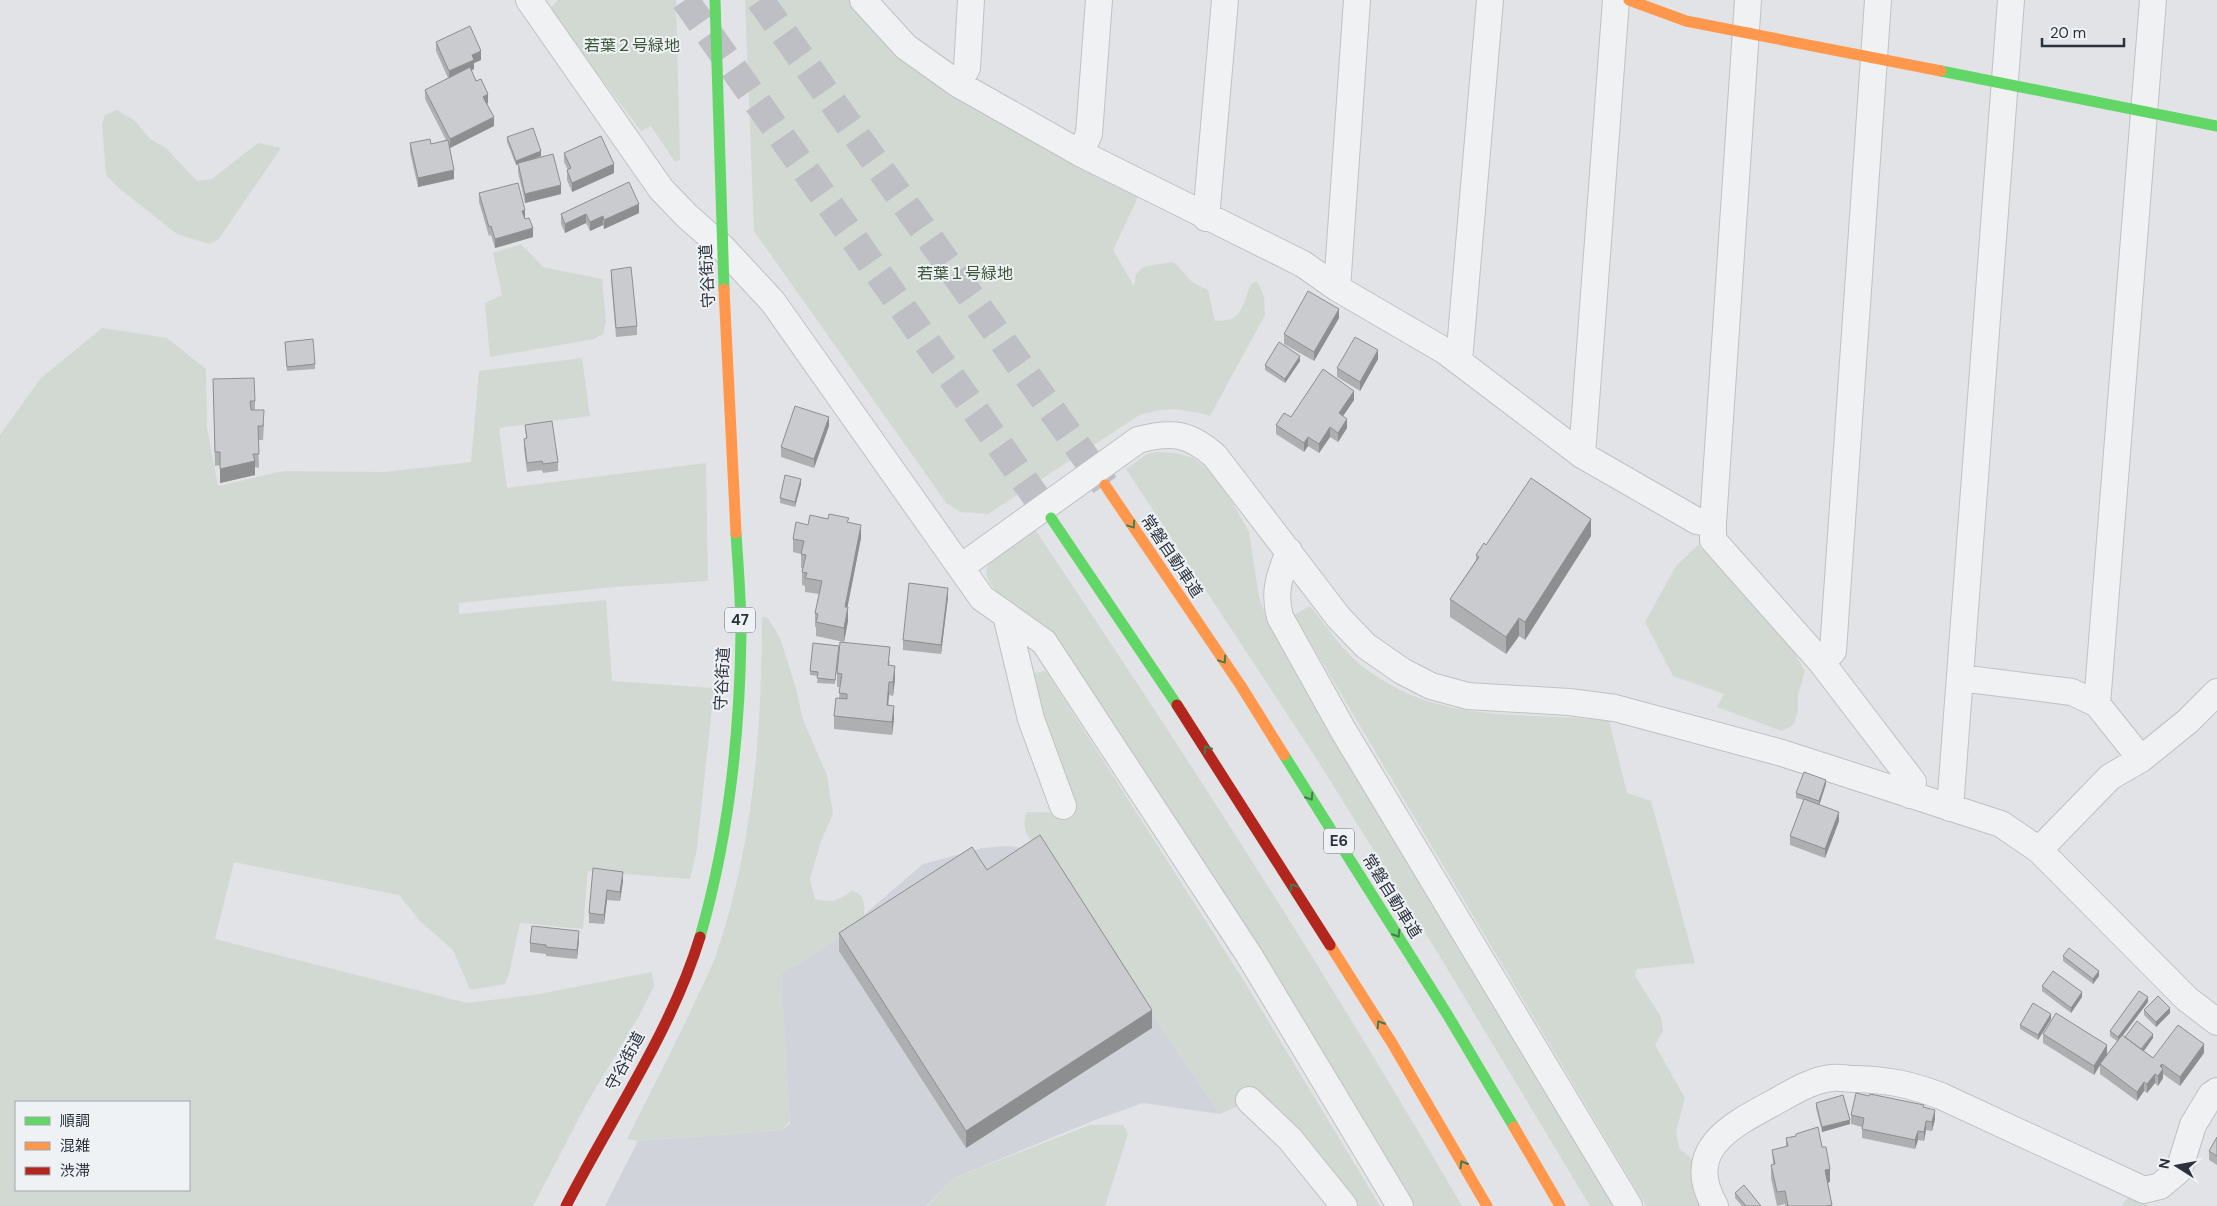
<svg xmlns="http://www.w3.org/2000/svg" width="2217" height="1206" font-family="'DM Sans','Noto Sans JP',sans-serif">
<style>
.built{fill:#d0d3d9}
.green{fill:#d2d9d2;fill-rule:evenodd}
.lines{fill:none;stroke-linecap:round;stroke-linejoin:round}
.highway-tunnel{stroke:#bdbfc4;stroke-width:28;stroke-dasharray:28 14;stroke-linecap:butt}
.street-casing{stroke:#c0c1c4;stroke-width:28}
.street{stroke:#f0f1f3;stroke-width:26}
.fast{stroke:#63d668;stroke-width:11}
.slow{stroke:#ff974d;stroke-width:11}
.jam{stroke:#b3261e;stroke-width:11}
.wall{fill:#aeafb1}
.shaded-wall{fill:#8d8e90}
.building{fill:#cacbce;stroke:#8d8e90}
.oneway{stroke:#447b50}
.labels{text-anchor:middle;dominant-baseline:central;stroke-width:4;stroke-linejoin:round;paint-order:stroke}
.shield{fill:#eff2f5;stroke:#666b74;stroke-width:1}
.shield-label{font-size:15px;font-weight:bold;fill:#2b313d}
.park-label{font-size:16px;fill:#3e5739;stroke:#eff2f5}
.street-label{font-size:16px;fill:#2b313d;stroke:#eff2f5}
</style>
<rect width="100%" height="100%" fill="#e1e3e6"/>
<path class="built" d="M1005,846L1038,849L1048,860L1220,1114L1143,1103L1095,1120L954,1178L926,1206H605L638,1141L782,1130L790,1124L781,974L829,945L923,864L983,848Z"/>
<path class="green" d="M558,0H676L680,160L675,162L651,126L641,131L549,10Z
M745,0H852L1059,155L1138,197L1113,250L1134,286L1136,274L1143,267L1171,262L1176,264L1192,282L1208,290L1215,321C1243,322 1241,307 1251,284L1257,281L1264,296L1265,315L1210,416C1184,409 1164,406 1138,416L988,514L961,512L947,504L754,231Z
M117,110L135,121L150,139L166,148L197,181L212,179L258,143L281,148L218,240L209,244L177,234L120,189L106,175L102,124L105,115Z
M521,244L543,267L602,279L606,321L603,334L594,339L490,357L485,303L502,295L493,253Z
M102,328L167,338L206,369L207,428L218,486L284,471L385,472L471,462L479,371L582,358L590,416L499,428L507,488L706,463L708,581L613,587L459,603V614L606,600L612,681L714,688L697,849L690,879L588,871L583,929L520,923L509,974L505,984L470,990L453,950L420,921L399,895L234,862L215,939L467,1003L539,994L652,972L654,986L639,1016L588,1101L533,1206H0V435L40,379ZM16,1102H189V1190H16Z
M1157,452L1176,453L1193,458L1207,468L1231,500L1249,532L1259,597L1267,619L1620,1206H1590L1439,955L1316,758L1126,469L1147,454Z
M1034,528C1183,750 1328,975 1462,1206H1407L1037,624C1022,612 968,581 993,558C1005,547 1021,538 1034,528Z
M1698,545L1791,647L1805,671L1798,694V711L1794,724L1782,731L1717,707L1724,694L1673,676L1645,622L1676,566Z
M1310,606C1325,624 1339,646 1357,662C1436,727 1516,710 1609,721L1627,793L1651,801L1695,963L1637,969L1635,976L1661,1017L1663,1031L1655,1045L1685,1098L1676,1132L1679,1148L1692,1159V1179L1705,1206H1646L1294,615Z
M762,617L768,618L781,640L796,689L803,720L827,775L833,814L821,841L810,879L815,899C830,903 840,901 852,890C864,895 865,903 864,916L829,945L781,974L790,1121L782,1130L638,1141L627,1139C649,1095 672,1051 693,1006C700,990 709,974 715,958C753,849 762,731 762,617Z
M1046,671L1244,981L1380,1206H1357L1242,1104L1220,1114L1048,860C1035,846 1018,832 1027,812L1055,813L1043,720L1033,673Z
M1090,1125H1123L1128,1134L1105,1206H927L954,1178Z
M2130,1193L2148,1206H2122Z"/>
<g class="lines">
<path class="highway-tunnel" d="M685,0L1051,518
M760,0L1105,485"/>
<defs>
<path id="street" d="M529,0L661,189L687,216L722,247L773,302L982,598L1044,642L1249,955L1400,1206
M863,0L906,47L958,84L1080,153L1303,264L1337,288L1445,351L1582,455L1697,521L1713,523V540L1822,663L1913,782L1910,795
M958,84L967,68L971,0
M1080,153L1089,134L1099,0
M1206,218L1225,0
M1337,288L1357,0
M1459,361L1490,0
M1582,455L1616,0
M1713,523L1748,0
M1289,551C1280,576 1273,590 1280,617L1343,730L1629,1206
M961,567L1138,440C1172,431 1189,433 1215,456L1339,618L1366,646L1402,671L1431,686L1468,696L1569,702L1615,708L1782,753L2001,824L2039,850L2187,999L2217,1022
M1006,615L1031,719L1063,806
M1822,663L1833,651L1878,0
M1960,678L2072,692L2097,704
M2141,759L2097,704L2153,0
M1950,808L2011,0
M2039,850L2110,777L2141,759L2188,721L2217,692
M1249,1100L1290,1139L1344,1206
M1715,1206C1683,1150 1730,1126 1773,1103C1791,1093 1811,1080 1832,1078C1840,1077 1848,1079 1855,1079C1889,1080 1909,1084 1941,1096L2144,1190L2160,1186L2179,1170L2193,1125L2211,1095L2217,1091"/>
</defs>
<use href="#street" class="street-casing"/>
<use href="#street" class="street"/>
<path class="fast" d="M715,0L724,289
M1941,71L2217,126
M1051,518L1177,705
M1284,755L1447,1014L1514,1127
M700,937C728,840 740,733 741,632C741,599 738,566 736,533"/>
<path class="slow" d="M1629,0L1686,21L1941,71
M724,289L736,533
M1105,485L1241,686L1284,755
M1330,945L1392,1043L1487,1206
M1514,1127L1560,1206"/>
<path class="jam" d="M1177,705L1330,945
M566,1206C611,1118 671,1032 700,937"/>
</g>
<path class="wall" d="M436,42L481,60L474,63V69L471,71L488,103L487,104L494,126L450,148L454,179L418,187L410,152V143L431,144L446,140L425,99V90L448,78L436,51Z
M507,137L541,156L531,160L561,194L525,203L518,172V164L516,165L507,142Z
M564,153L614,173L572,192L567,180V170H568L564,162Z
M479,193L525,219L533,237L495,248L491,235L489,236L479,202Z
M639,213L604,229L603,225L590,231L586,223L565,233L561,224V214Z
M611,270L637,326V335L616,337L611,279Z
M1339,318L1314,361L1284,344V334Z
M285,342L315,364V369L287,371Z
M1378,359L1360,391L1337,377V368Z
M1300,361L1285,383L1265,370V365Z
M213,379L255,401V410L264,424L263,440H258L259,468L255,467V475L220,483V465L215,466Z
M1354,400L1343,416L1347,428L1338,442L1330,437L1319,453L1308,446L1304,452L1276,434V425L1291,417Z
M525,425L558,462V471L543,473L542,470L527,472L524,448V439L526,438Z
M829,426L814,468L781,457V447Z
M801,484L795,507L780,503V498Z
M849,522L861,538L847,607L848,621L844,642L816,636V627H815V613L819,594L805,592V586L802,585V572L803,568H801V554L793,552V539L808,525Z
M1591,536L1525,640L1519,636L1506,654L1450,617V599L1476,560V555L1486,545Z
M948,597L941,654L903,650V640Z
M839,651L835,684L817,683L818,676L810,675V671Z
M890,661L889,665L895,679L893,696L889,695L888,705L894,719L892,735L834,729V716L839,699L840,687H837V673Z
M1826,784L1819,805L1839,821L1825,858L1790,845V836L1804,800L1796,798V793Z
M593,868L623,881L620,901L607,900L604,924L589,923V913Z
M987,870L1152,1028L966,1148L839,951V933Z
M579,940L577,959L546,956V954L530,952V943Z
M2063,956L2099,976L2093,984L2063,961Z
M2042,986L2082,997L2071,1013L2042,991Z
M2148,1002L2122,1035L2125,1037L2153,1038L2144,1051L2153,1058L2204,1053L2180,1086L2163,1074V1078L2158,1086L2155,1083L2147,1093L2144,1091L2137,1101L2100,1074V1065L2094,1075L2043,1043V1034L2107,1054L2103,1060L2117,1041L2110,1036V1031Z
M2144,1010L2170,1013L2156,1027L2144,1015Z
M2051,1019L2038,1040L2020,1029V1025Z
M1816,1103L1850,1124L1822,1132L1816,1108Z
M1924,1107L1935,1119L1932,1131L1926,1130L1924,1141L1918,1140L1915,1149L1862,1138V1127L1851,1124V1115Z
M2217,1137V1165L2209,1160V1151Z
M1786,1138L1830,1182L1828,1183L1832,1206H1785V1204L1777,1206L1771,1178V1165L1773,1164L1772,1150L1786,1147Z
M1735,1193L1761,1206H1742L1735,1198Z"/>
<path class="shaded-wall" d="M481,51V60L474,63V69L449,80V71L472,55Z
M488,94V103L483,106V97Z
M494,117V126L450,148V139Z
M541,151V156L516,165V161Z
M614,164V173L572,192V183Z
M454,170V179L418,187V178Z
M561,185V194L525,203V194Z
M639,204V213L604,229V220Z
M525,210V219L522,220V211Z
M586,214V223L565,233V224Z
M603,216V225L590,231V222Z
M533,228V237L495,248V239Z
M1339,309V318L1314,361V352Z
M1378,350V359L1360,391V382Z
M1300,356V361L1285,383V379Z
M1354,391V400L1339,422V413Z
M829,417V426L814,468V459Z
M1347,419V428L1338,442V433Z
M1330,427V437L1319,453V444Z
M1308,437V446L1304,452V443Z
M255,461V475L220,483V469Z
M801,479V484L795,507V502Z
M1591,519V536L1525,640V622Z
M861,525V538L845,620V607Z
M948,588V597L941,654V645Z
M848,607V621L844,642V628Z
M1519,618V636L1506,654V637Z
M895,666V679L893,696V682Z
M889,682V695L887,719V705Z
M894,706V719L892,735V722Z
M1826,780V784L1819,806V801Z
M1839,812V821L1825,858V849Z
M623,872V881L620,901V892Z
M607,890V900L604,924V915Z
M579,931V940L577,959V950Z
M2099,971V976L2093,984V979Z
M2082,992V997L2071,1013V1008Z
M2148,997V1002L2118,1042V1037Z
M2170,1008V1013L2156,1027V1022Z
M1152,1010V1028L966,1148V1131Z
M2051,1014V1019L2038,1040V1035Z
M2153,1034V1038L2140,1056V1052Z
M2204,1044V1053L2180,1086V1077Z
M2107,1045V1054L2094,1075V1066Z
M2162,1064V1071L2163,1069V1078L2158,1086V1076L2160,1066Z
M2155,1074V1083L2147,1093V1084Z
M2144,1082V1091L2137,1101V1092Z
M1935,1110V1119L1932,1131V1122Z
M1850,1120V1124L1822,1132V1127Z
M1926,1121V1130L1924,1141V1132Z
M1918,1131V1140L1915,1149V1140Z
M1830,1169V1182L1825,1183V1170Z"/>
<path class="building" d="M470,26L481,51L472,55L474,60L449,71L436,42Z
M470,67L476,81L481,79L488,94L483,97L494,117L450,139L425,90Z
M533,128L541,151L516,161L507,137Z
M601,136L614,164L572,183L567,170L571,168L564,153Z
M430,139L431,144L448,140L454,170L418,178L410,143Z
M553,154L561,185L525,194L518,163Z
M629,182L639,204L604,220L603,216L590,222L586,214L565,224L561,214Z
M518,183L525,210L522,211L525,219L529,218L533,228L495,239L491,226L489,227L479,193Z
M631,267L637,326L616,328L611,270Z
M1308,291L1339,309L1314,352L1284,334Z
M1355,337L1378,350L1360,382L1337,368Z
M313,339L315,364L287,367L285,342Z
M1279,342L1300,356L1285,379L1265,365Z
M1323,369L1354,391L1339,413L1347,419L1338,433L1330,427L1319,444L1308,437L1304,443L1276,425L1284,413L1291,417Z
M254,378L255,401H250L251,410H264L263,426H258L259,454H253L255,461L220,469V452H215L213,379Z
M795,406L829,417L814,459L781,447Z
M552,421L558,462L543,464L542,461L527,463L524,439L527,438L525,425Z
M785,475L801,479L795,502L780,498Z
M1531,478L1591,519L1525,622L1519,618L1506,637L1450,599L1479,557L1476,555L1484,543L1486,545Z
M829,514L849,518L847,522L861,525L845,607H848L844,628L816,622L818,614L815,613L822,581L805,578L807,573L802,572L806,555L801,554L804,541L793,539L796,522L808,525L810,515L828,519Z
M909,583L948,588L941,645L903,640Z
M840,642L890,647L888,665L895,666L893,682H889L887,705L894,706L892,722L834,716L836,698L847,699V694L839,693L842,674L837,673Z
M813,643L839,646L835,680L817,678L818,672L810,671Z
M1804,772L1826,780L1819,801L1796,793Z
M1804,799L1839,812L1825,849L1790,836Z
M1040,835L1152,1010L966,1131L839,933L972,847L987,870Z
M593,868L623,872L620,892L607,890L604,915L589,913Z
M532,926L579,931L577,950L546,947V945L530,943Z
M2069,948L2099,971L2093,979L2063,956Z
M2053,971L2082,992L2071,1008L2042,986Z
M2139,991L2148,997L2118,1037L2110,1031Z
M2158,996L2170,1008L2156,1022L2144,1010Z
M2033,1003L2051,1014L2038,1035L2020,1025Z
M2056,1013L2107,1045L2094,1066L2043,1034Z
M2137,1021L2153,1034L2141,1049L2125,1037Z
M2178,1025L2204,1044L2180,1077L2162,1064L2160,1066L2163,1069L2158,1076L2155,1074L2147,1084L2144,1082L2137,1092L2100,1064L2122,1035L2153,1058Z
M1856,1093L1869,1096L1870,1094L1924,1105L1923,1107L1935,1110L1932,1122L1926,1121L1924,1132L1918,1131L1915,1140L1862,1129L1864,1118L1851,1115Z
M1843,1095L1850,1120L1822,1127L1816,1103Z
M1818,1127L1822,1147H1826L1830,1169L1825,1170L1832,1205L1826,1206H1788L1785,1191L1777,1192L1771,1165L1775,1164L1772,1150L1788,1146L1786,1138L1796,1136V1134Z
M2217,1137V1156L2209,1151Z
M1744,1185L1761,1206H1746L1735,1193Z"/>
<defs><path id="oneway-chevron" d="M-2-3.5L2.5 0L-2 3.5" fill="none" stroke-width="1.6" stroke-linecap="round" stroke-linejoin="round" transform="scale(1.25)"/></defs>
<g class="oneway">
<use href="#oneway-chevron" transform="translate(1132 525) rotate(56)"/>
<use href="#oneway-chevron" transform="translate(1223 660) rotate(56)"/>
<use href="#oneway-chevron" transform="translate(1207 749) rotate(-122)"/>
<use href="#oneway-chevron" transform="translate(1310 797) rotate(58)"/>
<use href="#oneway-chevron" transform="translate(1293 887) rotate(-122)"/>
<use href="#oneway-chevron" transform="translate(1397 934) rotate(58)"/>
<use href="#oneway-chevron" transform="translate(1380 1024) rotate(-122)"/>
<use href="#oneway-chevron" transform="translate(1463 1164) rotate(-120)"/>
</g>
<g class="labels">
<g class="shield">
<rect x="725" y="607.5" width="30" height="25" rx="4"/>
<rect x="1324" y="828.5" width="30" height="25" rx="4"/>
</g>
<g class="shield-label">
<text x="740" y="620">47</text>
<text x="1339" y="841">E6</text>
</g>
<g class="park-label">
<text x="632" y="45">若葉２号緑地</text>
<text x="965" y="273">若葉１号緑地</text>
</g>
<g class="street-label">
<text transform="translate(707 276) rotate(-93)">守谷街道</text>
<text transform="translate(1172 556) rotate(56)">常磐自動車道</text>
<text transform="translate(722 679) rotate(-87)">守谷街道</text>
<text transform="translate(1392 896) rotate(58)">常磐自動車道</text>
<text transform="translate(625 1061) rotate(-62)">守谷街道</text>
</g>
</g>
<rect x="15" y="1101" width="175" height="90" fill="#eff2f5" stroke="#a1a5ab"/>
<rect x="25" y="1117" width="25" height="8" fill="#63d668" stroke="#a1a5ab"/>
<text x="60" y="1126" font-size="15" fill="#2b313d">順調</text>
<rect x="25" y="1142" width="25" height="8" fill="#ff974d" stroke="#a1a5ab"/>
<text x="60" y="1151" font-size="15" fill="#2b313d">混雑</text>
<rect x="25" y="1167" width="25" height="8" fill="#b3261e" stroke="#a1a5ab"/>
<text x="60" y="1176" font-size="15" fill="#2b313d">渋滞</text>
<g transform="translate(2177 1166) rotate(281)" stroke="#eff2f5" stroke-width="4" paint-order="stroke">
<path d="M0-4L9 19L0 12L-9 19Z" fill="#2b313d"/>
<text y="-8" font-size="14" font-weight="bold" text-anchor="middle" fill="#2b313d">N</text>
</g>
<path d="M2042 38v8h82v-8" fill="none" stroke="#2b313d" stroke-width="2.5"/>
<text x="2050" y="38" font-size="15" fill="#2b313d" stroke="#eff2f5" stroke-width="4" paint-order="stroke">20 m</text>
</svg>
